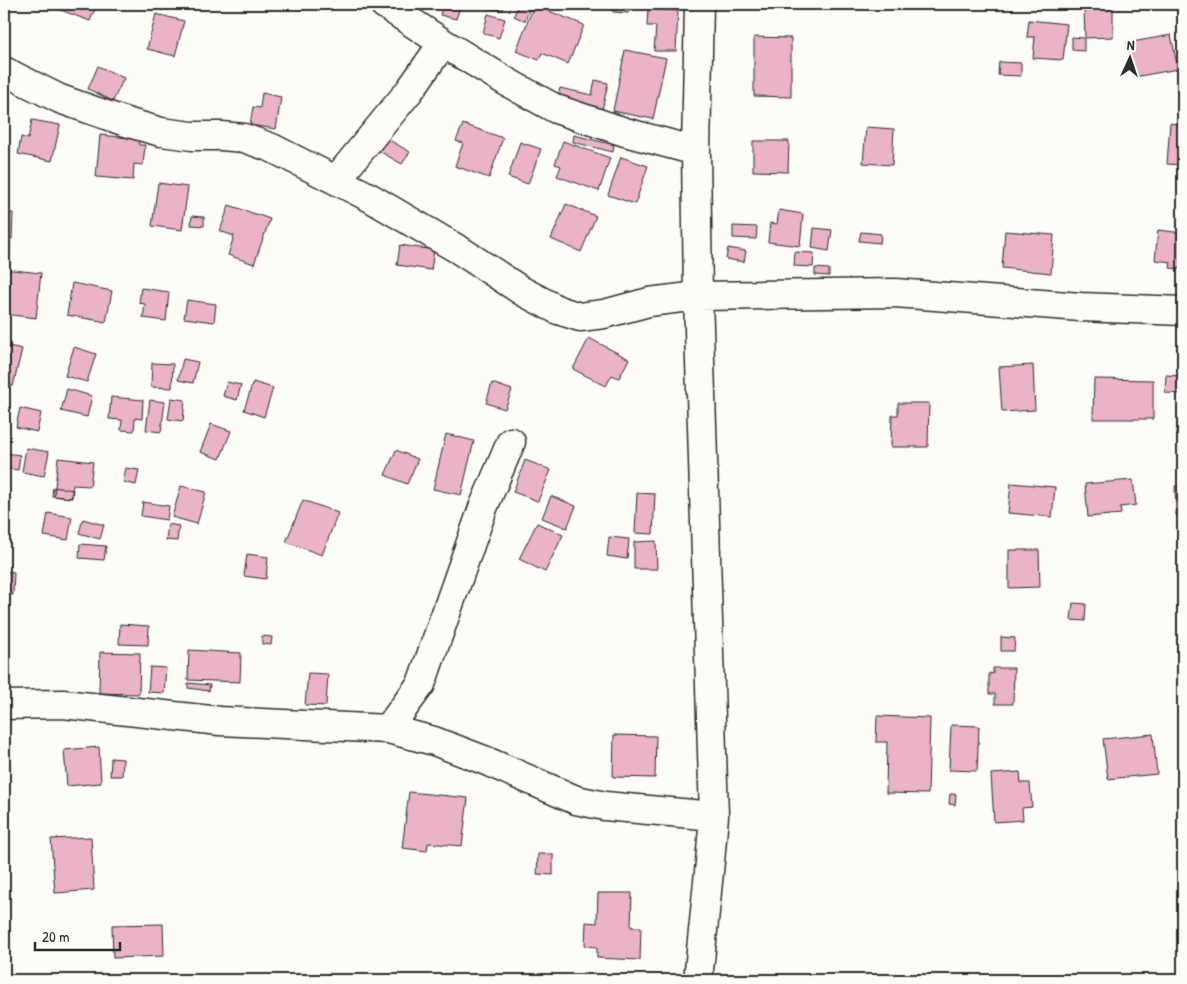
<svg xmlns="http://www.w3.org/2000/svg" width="1187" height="984" font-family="'Patrick Hand',sans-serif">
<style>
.building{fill:#ebb3c8;stroke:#2b2b2b}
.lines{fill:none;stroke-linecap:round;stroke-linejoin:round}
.minor-casing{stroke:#2b2b2b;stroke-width:31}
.minor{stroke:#fdfcf7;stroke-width:28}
</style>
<rect width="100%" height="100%" fill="#fdfcf7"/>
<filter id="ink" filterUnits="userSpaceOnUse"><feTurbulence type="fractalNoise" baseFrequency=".02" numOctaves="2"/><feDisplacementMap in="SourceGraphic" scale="10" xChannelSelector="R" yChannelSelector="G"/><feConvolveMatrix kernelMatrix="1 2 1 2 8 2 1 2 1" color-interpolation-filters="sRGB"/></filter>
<g filter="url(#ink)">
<path class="building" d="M48,4H97L90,21L47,5Z
M443,4H461L456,19L440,15Z
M487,4H504L503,10L486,8Z
M518,4H531L525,21L514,16Z
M613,4H629L628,13L613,12Z
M534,5L584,25L568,64L542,53L539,60L516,51Z
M1113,7V37L1085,38L1084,8Z
M648,9L678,11L676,51H654L656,26H647Z
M156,14L184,21L175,56L147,49Z
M488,14L505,19L499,38L483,33Z
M1029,20L1067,24L1063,60L1033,58L1035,37H1027Z
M1171,35L1178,69L1134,77L1127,43Z
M754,37L791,38V97L754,96Z
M1072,37L1084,38V51L1072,50Z
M625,50L666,58L653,119L613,111Z
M999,62L1021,63V76L998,75Z
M98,66L124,78L113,101L88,89Z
M595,80L608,83L602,110L557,101L560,88L592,95Z
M262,93L281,97L276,129L250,125L253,107L260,108Z
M32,120L60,125L52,161L18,154L21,137L28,139Z
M1170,123L1183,125V165L1167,164Z
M463,124L503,138L489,178L455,166L463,143L456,141Z
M866,127L894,129L892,165L863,163Z
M100,135L139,139V145H145L143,165L134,164L133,180L96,177Z
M574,135L614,145L613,152L573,142Z
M386,138L410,152L402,164L379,151Z
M563,141L610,158L599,191L557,176L561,166L555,164Z
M753,141H789L788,172L753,171Z
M520,142L541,149L528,184L508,177Z
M621,157L648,166L635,204L608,195Z
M158,183L188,187L182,230L152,226Z
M566,204L596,216L581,252L551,239Z
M229,205L270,219L254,264L228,255L234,236L220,231Z
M779,210L803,214L800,246L768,242L770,223L777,224Z
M4,213H13L12,239L4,238Z
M192,216L204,217V226L191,225Z
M733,226L757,227L756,239L733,238Z
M814,228L832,230L829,251L812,248Z
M1158,230L1183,233V269L1170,268L1171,262L1155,260Z
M1005,231L1054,235L1051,273L1002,268Z
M861,232L881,234L880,243L859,241Z
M4,241L10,242V251H4Z
M400,245L434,250L431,270L397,265Z
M728,248L746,251L744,262L726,259Z
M795,252L814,253L813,267L794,266Z
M815,268L829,269V276L815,275Z
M4,269L41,273L36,318L4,314Z
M72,283L112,291L106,322L67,315Z
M141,288L169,292L166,321L143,318L145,304L139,303Z
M187,300L216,304L214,322L184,318Z
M589,338L629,359L619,378L612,375L606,386L573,369Z
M4,345L22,349L13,386L4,384Z
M74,347L96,354L87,382L65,376Z
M183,359L198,362L193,383L178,380Z
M152,363L173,364L172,388L151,387Z
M1033,365L1035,410L1002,412L999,367Z
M1166,375L1183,376V394L1165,393Z
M1094,379L1153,380V419H1093Z
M227,382L241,385L237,400L223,396Z
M253,382L273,388L264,417L244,410Z
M492,383L512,390L505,409L486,403Z
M67,389L92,396L87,417L61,411Z
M111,397L143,400L142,419L135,418L134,431L121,430L122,420L109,419Z
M171,398L185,400L183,421L168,419Z
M150,400L165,402L161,432L146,430Z
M898,403H929L928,447H891L892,415H898Z
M20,408L41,413L37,432L16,427Z
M211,424L231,431L220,459L200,452Z
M446,434L474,441L461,495L433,489Z
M26,448L49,452L44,476L22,472Z
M396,450L418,459L407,484L385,475Z
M4,453L20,455L18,470L4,468Z
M58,458L93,462L90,486L73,485L71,498L54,496Z
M525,460L551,470L538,501L513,492Z
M126,468L139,470L136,485L123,482Z
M1133,480L1136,505L1120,507L1121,514L1088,517L1085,484Z
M1011,483L1055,487L1052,517L1008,513Z
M181,486L206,492L197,524L172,517Z
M1175,486H1183V514L1176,515Z
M53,487L73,490L72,498L52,496Z
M637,493L655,494L653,534L635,533Z
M551,496L576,506L567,528L542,518Z
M303,500L338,513L322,555L286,542Z
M143,502L169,506L167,520L141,516Z
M48,513L72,517L68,540L44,536Z
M83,519L104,525L100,539L79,533Z
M537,523L563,535L545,572L519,559Z
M168,524L179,526L177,541L166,540Z
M609,537L629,539L627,559L607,556Z
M656,541L657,569H634V542Z
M80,544L106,546L104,560L79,558Z
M1009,550H1039L1040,587L1009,588Z
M247,554L268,557L266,579L244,576Z
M4,571L14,572L13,595L4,594Z
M1073,603L1086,604L1085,621L1071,620Z
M120,624L149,626L148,645L119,644Z
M262,636L272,637L271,645L262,644Z
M1001,637L1015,638L1014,651H1001Z
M189,650L241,653L240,682L188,680Z
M100,652L140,653L139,694L99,693Z
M150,667L166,668L164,693L148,692Z
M993,668H1014L1013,704H995V694H989V673L993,674Z
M308,673L328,674L326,706L305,705Z
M188,683L210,685L209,691L188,688Z
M877,716L930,718L928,794L886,793L887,742H876Z
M951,725L979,726L977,771L949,770Z
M1153,734L1157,774L1108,779L1103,739Z
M614,735L656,736L655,778L613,777Z
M99,747L101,783L67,786L64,750Z
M111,758L123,759L122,776H110Z
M1020,772L1021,783H1030L1032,807L1022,808L1023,820L994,822L991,774Z
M409,792L468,798L462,846L428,843L427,851L402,848Z
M950,794H956L955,805L949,804Z
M91,837L94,890L55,893L51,839Z
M538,854H553V875L537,874Z
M598,893H632L631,927H641L640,960L597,958V947L585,946L586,922L597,923Z
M163,924L164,956L113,958L112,925Z"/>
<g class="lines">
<defs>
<path id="minor" d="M384,4L443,43L507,82L556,109L625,132L696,151
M4,71L60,99L126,122L161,132L192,136H221L244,138L272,148L369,197L461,251L522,291L558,310L580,317L604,314L649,302L698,296L895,293L1081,307L1183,311
M336,180L410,90L443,43
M4,705L63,704L220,721L388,729L434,741L484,760L576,800L605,806L714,816
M388,729L421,684L483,508L511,442
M698,980L710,862L714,816L698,296L696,151L699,4"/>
</defs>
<use href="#minor" class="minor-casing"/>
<use href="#minor" class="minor"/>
</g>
</g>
<rect width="1187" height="984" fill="none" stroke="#fdfcf7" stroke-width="20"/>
<rect x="10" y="10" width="1167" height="964" fill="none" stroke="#2b2b2b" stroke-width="2" filter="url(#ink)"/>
<g transform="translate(1130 58) rotate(3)" stroke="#fdfcf7" stroke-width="4" paint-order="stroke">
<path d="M0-4L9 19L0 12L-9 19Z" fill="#2b2b2b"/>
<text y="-8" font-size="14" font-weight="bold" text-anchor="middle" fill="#2b2b2b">N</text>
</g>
<path d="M35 942v8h85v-8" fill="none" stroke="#2b2b2b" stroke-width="2.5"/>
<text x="42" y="942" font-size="15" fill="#2b2b2b" stroke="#fdfcf7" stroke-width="4" paint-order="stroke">20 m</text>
</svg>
